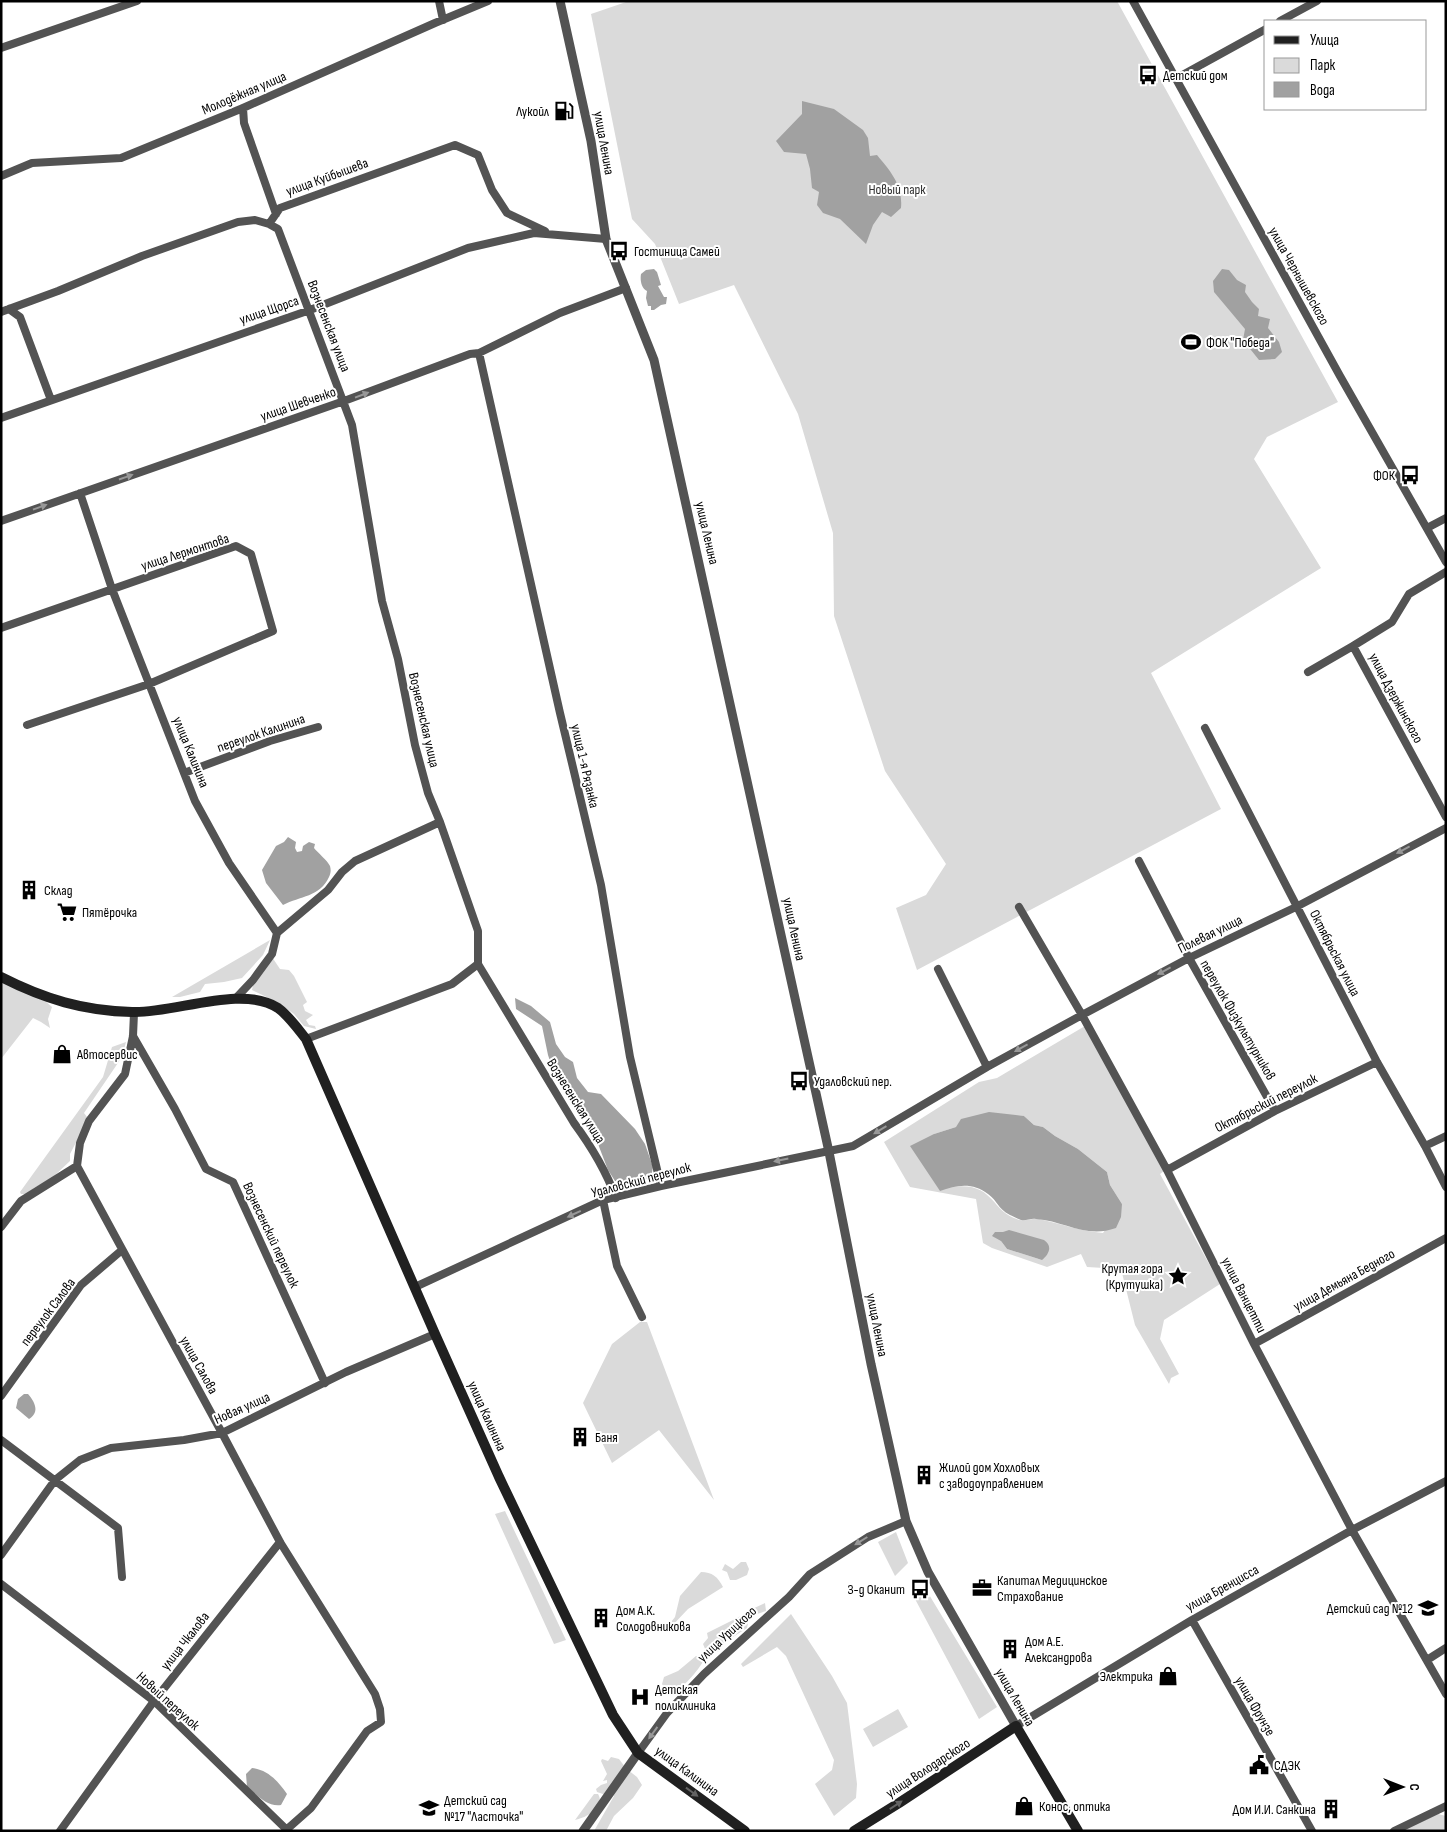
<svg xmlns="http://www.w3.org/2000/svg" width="1447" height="1832" font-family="'Sofia Sans Condensed',sans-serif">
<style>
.green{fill:#dadada;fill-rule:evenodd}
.water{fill:#a1a1a1}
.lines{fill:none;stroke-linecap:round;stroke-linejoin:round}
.minor{stroke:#535353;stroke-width:8}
.tertiary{stroke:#535353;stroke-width:9}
.secondary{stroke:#202020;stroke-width:10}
.oneway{fill:#989898}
.oneway2{fill:#636363}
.labels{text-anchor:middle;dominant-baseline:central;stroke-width:4;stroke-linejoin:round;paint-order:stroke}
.poi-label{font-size:14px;fill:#000;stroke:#fff;text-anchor:start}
.street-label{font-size:14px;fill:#000;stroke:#fff}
.park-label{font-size:14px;fill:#313131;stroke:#fff}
</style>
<rect width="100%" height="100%" fill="#fff"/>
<path class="green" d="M629,1H1117L1338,402L1267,437L1254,459L1321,568L1151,673L1221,809L917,970L896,908L926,895L946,864L885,771L834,616L833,533L798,414L734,285L679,304L655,244L632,219L591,14Z
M270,940L263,955L242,978L224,982L205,984L200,992L180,997H172Z
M272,957L280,969L289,970L294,976L307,1002L303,1005L305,1011L313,1015L306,1020L309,1025L315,1026L316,1029L304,1026L294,1014L277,1002L252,990L253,985Z
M1,979L43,999L52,1007L48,1019L50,1028L41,1022L33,1018L1,1059Z
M1085,1026L1164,1171L1160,1174L1220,1284L1164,1320L1160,1339L1179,1374L1171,1378L1169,1384L1135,1325L1121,1269L1087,1267L1081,1254L1047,1267L992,1248L983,1243L976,1199L910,1187L884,1142L979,1082L997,1078ZM1007,1115L1024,1116L1034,1125L1043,1127L1055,1136L1078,1149L1107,1172L1110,1185L1122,1204L1103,1233C1081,1231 1061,1224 1039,1219C1033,1218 1026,1221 1020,1220C989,1212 996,1181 951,1187L934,1134L956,1127ZM1001,1241L1042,1260L1007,1249Z
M126,1042L122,1057L84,1113L87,1117L86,1123L70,1154V1161L52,1178L34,1188L27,1194H21L20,1192L103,1077L112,1047Z
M640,1322H647L714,1500L659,1430L612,1463L583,1403L612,1344Z
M505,1511L566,1640L554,1644L495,1514Z
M896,1532L908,1563L895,1576L878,1542Z
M741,1562H746L749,1569L747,1575L736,1580H730L727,1572L722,1570L725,1564L733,1569Z
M701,1572C712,1572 718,1577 723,1587L688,1609L670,1628L668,1626L675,1617L680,1596Z
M928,1593L997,1707L979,1719L915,1599Z
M765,1603L766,1611L757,1614L750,1610Z
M791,1614L832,1676L847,1703L857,1784L856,1798L834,1816L815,1784L832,1770L834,1760L786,1656L777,1647L743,1667L741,1664Z
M741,1616L749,1619L747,1628L725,1642L718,1652L706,1651L703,1644L708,1638L707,1633Z
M696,1656H706C700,1669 685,1686 673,1693L666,1690L662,1684L664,1677L678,1671Z
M898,1709L908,1727L873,1747L863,1729Z
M611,1757L619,1759L625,1767L606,1795L597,1792L596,1789L601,1785L607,1783V1780L603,1781L607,1774L601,1761L602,1759L608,1761Z
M628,1770L637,1777L642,1785L633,1798L614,1816L606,1831H594L614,1796L612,1793Z
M594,1794H598C606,1807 586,1818 575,1820Z
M1438,1814L1446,1816V1831H1401Z"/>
<path class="water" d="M802,101L834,109L863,130L868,138L870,156L877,155C891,172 903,185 901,208L891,217L882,212L873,225L866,244L840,219L823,213L817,205L819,192L812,188L810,169L806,154L784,152L776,141L802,114Z
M654,269L657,272L661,285L658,286L664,297H667L666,304L661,305L654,310H651V306H648L646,298L647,291C641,288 640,280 641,274L646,270Z
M1222,269L1229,270L1237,280L1246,285L1245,292L1252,302L1259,309L1258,316L1270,319L1268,328L1279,342L1282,352L1275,359L1259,360L1243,340L1245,329L1214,292L1213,281Z
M288,837L296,842L295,848L297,852L302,851L303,846L309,842L315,844L314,848C318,853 327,860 330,866C331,870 331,873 329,877C320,897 300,896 283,905L266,883L262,870L276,846L284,842Z
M515,998L531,1006L550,1022L556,1044L565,1057L573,1062L577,1078L588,1092L601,1094L635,1129L645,1144L653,1167L651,1178L626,1184L615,1181L608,1170L598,1144L576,1098L567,1083L553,1070L548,1055L542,1026L516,1009Z
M989,1112L1024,1116L1034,1125L1043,1127L1055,1136L1078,1149L1107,1172L1110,1185L1122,1204L1121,1217L1116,1228C1086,1239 1065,1221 1036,1219C1031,1218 1026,1221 1021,1220C1018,1219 1013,1216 1010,1215C997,1208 998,1201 988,1194C973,1182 956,1185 940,1191L910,1146L934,1134L956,1127L961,1119Z
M1009,1230L1044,1240C1053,1246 1049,1254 1042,1260L1007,1249L1001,1241L992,1236L995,1232H1003Z
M24,1394H28C35,1402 40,1412 29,1419L16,1408L18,1399Z
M252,1768C268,1770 278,1781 287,1794L281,1805C267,1807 257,1795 247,1787L246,1774Z"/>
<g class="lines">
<path class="minor" d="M439,1L443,20
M1133,1L1340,376L1446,562
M1280,21L1317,1
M1,48L137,1
M1177,78L1266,29
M243,108L244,123L276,214
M1,176L32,163L121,158L243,108L435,23L488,1
M269,224L278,229L352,425L382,601L398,659L415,745L428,793L440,822L478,931V964L574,1123C591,1146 606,1171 616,1198
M9,309L20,317L51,400
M1,312L58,291L142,256L238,222L255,220L269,224L280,208L455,145L478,155L492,190L507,213L545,231
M479,353L560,713L601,885L630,1057L661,1186
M1,418L310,310L468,248L534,233L606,239
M80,493L112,589L195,801L229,863L277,933L272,954L253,980L236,998
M1,521L344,401L470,354L479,353L560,313L626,288
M1427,528L1446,518
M1446,572L1409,594L1392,622L1353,646L1446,817
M1,628L236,546L251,554L273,631L149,684L27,725
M1308,672L1353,646
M1205,728L1377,1062L1425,1146L1446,1187
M184,773L270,741L318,727
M1139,861L1189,958L1275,1111
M1019,907L1082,1015L1167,1170L1254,1344L1352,1530L1446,1694
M277,933L328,890L342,872L355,861L440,822
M938,969L987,1067
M134,1013L133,1036L125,1074L89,1121L80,1143L77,1166L222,1433L280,1542L375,1694L380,1709L381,1722L367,1731L311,1808L285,1831
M133,1036L175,1109L206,1169L233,1182L325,1383
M306,1039L452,984L478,964
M1425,1146L1446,1136
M1167,1170L1275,1111L1377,1062
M603,1200L617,1266L642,1317
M1,1227L21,1201L77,1166
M415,1287L603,1200L661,1186L853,1146L987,1067L1082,1015L1189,958L1296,907L1446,828
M1254,1344L1446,1238
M1,1396L81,1285L122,1250
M1,1440L118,1528L122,1577
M1,1555L55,1480L80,1460L111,1448L184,1440L222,1433L346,1372L435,1334
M1,1584L154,1701L286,1829
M1192,1620L1312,1831
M1427,1660L1446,1648
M1016,1726L1192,1620L1352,1530L1446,1481
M638,1753L667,1713L704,1674L789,1597L810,1574L868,1537L906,1521
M60,1831L154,1701L280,1542
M1394,1831L1446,1806"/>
<path class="tertiary" d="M560,1L591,141L606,239L654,360L829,1152L871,1364L906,1521L928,1572L1016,1726
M583,1831L638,1753"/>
<path class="secondary" d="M1,977C44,999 84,1011 132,1012C174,1014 241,984 278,1008C289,1016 298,1029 306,1039L435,1334L499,1477L613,1715L638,1753L745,1831
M854,1831L899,1803L1016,1726L1078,1831"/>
</g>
<defs><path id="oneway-solid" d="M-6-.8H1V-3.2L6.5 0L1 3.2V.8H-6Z" transform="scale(1.25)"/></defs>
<g class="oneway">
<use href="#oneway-solid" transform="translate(362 395) rotate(-21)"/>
<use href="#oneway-solid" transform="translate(126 477) rotate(-19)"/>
<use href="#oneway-solid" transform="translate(40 507) rotate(-20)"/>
<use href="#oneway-solid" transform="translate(1403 850) rotate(152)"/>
<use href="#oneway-solid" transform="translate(1164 971) rotate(152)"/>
<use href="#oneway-solid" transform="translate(1021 1048) rotate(151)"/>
<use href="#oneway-solid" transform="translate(880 1130) rotate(149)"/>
<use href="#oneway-solid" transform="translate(781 1160) rotate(168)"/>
<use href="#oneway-solid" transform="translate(574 1214) rotate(155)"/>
<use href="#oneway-solid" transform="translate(861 1541) rotate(148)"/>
<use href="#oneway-solid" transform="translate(653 1733) rotate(126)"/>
</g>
<g class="oneway2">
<use href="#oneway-solid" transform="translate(692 1792) rotate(36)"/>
<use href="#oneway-solid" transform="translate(896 1805) rotate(-33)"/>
</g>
<defs>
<symbol id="bus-bare" viewBox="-9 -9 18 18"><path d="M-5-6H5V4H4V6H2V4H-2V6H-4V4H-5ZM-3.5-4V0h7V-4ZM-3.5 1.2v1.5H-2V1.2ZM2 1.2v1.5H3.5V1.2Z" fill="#000" stroke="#fff" stroke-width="2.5" paint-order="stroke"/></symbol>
<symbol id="fuel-bare" viewBox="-9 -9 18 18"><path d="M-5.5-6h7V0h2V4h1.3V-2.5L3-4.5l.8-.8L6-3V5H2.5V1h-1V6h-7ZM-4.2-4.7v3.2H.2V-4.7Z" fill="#000" stroke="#fff" stroke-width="2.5" paint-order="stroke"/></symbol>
<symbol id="stadium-bare" viewBox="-9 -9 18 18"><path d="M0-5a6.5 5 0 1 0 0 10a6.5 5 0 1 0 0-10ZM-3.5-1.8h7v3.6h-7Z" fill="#000" stroke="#fff" stroke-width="2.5" paint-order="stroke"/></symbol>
<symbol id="building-bare" viewBox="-9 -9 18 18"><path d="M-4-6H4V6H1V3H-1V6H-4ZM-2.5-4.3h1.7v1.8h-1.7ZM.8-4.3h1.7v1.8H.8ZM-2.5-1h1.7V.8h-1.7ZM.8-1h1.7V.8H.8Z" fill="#000" stroke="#fff" stroke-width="2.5" paint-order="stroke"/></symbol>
<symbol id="supermarket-bare" viewBox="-9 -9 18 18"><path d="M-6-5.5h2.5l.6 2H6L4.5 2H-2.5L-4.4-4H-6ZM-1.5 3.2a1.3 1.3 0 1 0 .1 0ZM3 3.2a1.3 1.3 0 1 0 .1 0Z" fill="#000" stroke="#fff" stroke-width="2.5" paint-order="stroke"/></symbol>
<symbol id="shop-bare" viewBox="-9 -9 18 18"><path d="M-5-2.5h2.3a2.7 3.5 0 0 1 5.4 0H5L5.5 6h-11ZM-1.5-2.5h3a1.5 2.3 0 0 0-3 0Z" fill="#000" stroke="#fff" stroke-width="2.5" paint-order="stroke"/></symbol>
<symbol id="sight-bare" viewBox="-9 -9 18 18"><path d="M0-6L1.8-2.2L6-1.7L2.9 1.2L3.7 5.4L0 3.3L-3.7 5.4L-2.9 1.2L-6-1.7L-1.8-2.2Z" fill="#000" stroke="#fff" stroke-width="2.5" paint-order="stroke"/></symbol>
<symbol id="office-bare" viewBox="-9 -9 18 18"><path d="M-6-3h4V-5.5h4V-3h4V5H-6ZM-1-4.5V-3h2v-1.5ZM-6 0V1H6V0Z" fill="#000" stroke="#fff" stroke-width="2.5" paint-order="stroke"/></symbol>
<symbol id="school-bare" viewBox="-9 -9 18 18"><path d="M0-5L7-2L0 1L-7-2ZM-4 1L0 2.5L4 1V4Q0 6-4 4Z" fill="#000" stroke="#fff" stroke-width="2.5" paint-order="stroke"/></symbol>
<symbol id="hospital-bare" viewBox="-9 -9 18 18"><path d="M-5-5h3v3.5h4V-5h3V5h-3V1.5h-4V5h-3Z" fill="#000" stroke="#fff" stroke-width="2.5" paint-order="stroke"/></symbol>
<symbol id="civic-bare" viewBox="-9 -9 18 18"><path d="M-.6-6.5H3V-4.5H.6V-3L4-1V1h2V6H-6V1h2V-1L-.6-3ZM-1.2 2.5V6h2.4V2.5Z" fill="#000" stroke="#fff" stroke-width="2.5" paint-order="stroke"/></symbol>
</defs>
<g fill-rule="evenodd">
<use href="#bus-bare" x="1134" y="61" width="28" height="28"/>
<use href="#fuel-bare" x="550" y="97" width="28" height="28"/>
<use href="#bus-bare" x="605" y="237" width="28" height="28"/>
<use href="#stadium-bare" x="1177" y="328" width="28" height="28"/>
<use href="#bus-bare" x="1396" y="461" width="28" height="28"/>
<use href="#building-bare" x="15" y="876" width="28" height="28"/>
<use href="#supermarket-bare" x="53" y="898" width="28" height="28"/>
<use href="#shop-bare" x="48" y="1040" width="28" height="28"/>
<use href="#bus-bare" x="785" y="1067" width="28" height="28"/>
<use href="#sight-bare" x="1164" y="1262" width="28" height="28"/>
<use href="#building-bare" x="566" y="1423" width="28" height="28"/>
<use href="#building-bare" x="910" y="1461" width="28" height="28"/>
<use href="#office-bare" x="968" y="1574" width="28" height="28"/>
<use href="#bus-bare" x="906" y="1575" width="28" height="28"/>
<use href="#school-bare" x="1414" y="1594" width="28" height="28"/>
<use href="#building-bare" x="587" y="1604" width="28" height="28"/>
<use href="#building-bare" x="996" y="1635" width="28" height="28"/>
<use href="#shop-bare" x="1154" y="1662" width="28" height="28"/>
<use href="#hospital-bare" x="626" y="1683" width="28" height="28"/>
<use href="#civic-bare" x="1245" y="1751" width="28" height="28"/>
<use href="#shop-bare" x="1010" y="1792" width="28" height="28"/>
<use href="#school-bare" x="415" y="1794" width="28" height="28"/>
<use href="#building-bare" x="1317" y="1795" width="28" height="28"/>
</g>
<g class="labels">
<g class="poi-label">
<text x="1163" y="75">Детский дом</text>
<text x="549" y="111" text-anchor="end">Лукойл</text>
<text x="634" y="251">Гостиница Самей</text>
<text x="1206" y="342">ФОК "Победа"</text>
<text x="1395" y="475" text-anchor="end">ФОК</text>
<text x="44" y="890">Склад</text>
<text x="82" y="912">Пятёрочка</text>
<text x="77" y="1054">Автосервис</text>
<text x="814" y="1081">Удаловский пер.</text>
<text x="1163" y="1268" text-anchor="end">Крутая гора<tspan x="1163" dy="16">(Крутушка)</tspan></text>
<text x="595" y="1437">Баня</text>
<text x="939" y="1467">Жилой дом Хохловых<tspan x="939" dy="16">с заводоуправлением</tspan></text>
<text x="997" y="1580">Капитал Медицинское<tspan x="997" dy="16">Страхование</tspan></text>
<text x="905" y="1589" text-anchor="end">З-д Оканит</text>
<text x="1413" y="1608" text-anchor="end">Детский сад №12</text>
<text x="616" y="1610">Дом А.К.<tspan x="616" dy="16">Солодовникова</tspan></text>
<text x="1025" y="1641">Дом А.Е.<tspan x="1025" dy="16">Александрова</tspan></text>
<text x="1153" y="1676" text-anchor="end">Электрика</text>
<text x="655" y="1689">Детская<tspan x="655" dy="16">поликлиника</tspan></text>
<text x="1274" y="1765">СДЭК</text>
<text x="444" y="1800">Детский сад<tspan x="444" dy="16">№17 "Ласточка"</tspan></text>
<text x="1039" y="1806">Конос, оптика</text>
<text x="1316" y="1809" text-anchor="end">Дом И.И. Санкина</text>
</g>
<g class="street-label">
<text transform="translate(244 93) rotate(-23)">Молодёжная улица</text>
<text transform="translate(604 143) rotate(80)">улица Ленина</text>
<text transform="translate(327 177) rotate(-20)">улица Куйбышева</text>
<text transform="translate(1299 276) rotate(61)">улица Чернышевского</text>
<text transform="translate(269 310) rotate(-19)">улица Щорса</text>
<text transform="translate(329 326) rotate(69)">Вознесенская улица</text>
<text transform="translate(298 404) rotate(-19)">улица Шевченко</text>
<text transform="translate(707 533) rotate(77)">улица Ленина</text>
<text transform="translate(185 552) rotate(-18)">улица Лермонтова</text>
<text transform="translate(1396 698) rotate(62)">улица Дзержинского</text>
<text transform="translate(424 720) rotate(77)">Вознесенская улица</text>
<text transform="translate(261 733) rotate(-19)">переулок Калинина</text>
<text transform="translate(191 752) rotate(68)">улица Калинина</text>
<text transform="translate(585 766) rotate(77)">улица 1-я Рязанка</text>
<text transform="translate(794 929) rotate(78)">улица Ленина</text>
<text transform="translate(1210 934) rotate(-26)">Полевая улица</text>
<text transform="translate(1335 953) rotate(63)">Октябрьская улица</text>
<text transform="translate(1238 1020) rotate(60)">переулок Физкультурников</text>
<text transform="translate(576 1101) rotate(58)">Вознесенская улица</text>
<text transform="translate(1266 1103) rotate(-27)">Октябрьский переулок</text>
<text transform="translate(641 1180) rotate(-15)">Удаловский переулок</text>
<text transform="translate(271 1235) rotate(65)">Вознесенский переулок</text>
<text transform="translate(1344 1280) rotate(-29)">улица Демьяна Бедного</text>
<text transform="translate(1244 1295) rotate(63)">улица Ванцетти</text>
<text transform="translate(48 1312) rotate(-53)">переулок Салова</text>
<text transform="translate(877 1325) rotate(79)">улица Ленина</text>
<text transform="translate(199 1365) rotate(61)">улица Салова</text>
<text transform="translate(242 1408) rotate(-24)">Новая улица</text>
<text transform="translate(487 1416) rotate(66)">улица Калинина</text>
<text transform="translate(1222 1588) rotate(-29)">улица Бренцисса</text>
<text transform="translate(727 1634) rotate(-43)">улица Урицкого</text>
<text transform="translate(185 1641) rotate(-52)">улица Чкалова</text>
<text transform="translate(1015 1697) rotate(60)">улица Ленина</text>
<text transform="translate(168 1701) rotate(42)">Новый переулок</text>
<text transform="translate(1255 1706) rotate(60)">улица Фрунзе</text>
<text transform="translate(928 1768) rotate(-33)">улица Володарского</text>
<text transform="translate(687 1771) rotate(36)">улица Калинина</text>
</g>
<g class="park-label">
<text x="897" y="189">Новый парк</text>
</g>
</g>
<rect width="1447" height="1832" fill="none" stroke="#000000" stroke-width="5"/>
<rect x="1264" y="20" width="162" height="90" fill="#ffffff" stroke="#999999"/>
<rect x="1274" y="36" width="25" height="8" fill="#202020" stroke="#999999"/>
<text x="1310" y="45" font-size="15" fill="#000000">Улица</text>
<rect x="1274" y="58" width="25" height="15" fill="#dadada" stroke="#999999"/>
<text x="1310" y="70" font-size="15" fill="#000000">Парк</text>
<rect x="1274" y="82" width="25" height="15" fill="#a1a1a1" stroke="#999999"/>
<text x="1310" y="95" font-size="15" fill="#000000">Вода</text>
<g transform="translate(1402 1787) rotate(90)" stroke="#ffffff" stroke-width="4" paint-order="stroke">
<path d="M0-4L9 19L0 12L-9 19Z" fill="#000000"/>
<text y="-8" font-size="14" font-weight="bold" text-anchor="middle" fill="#000000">С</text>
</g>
</svg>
